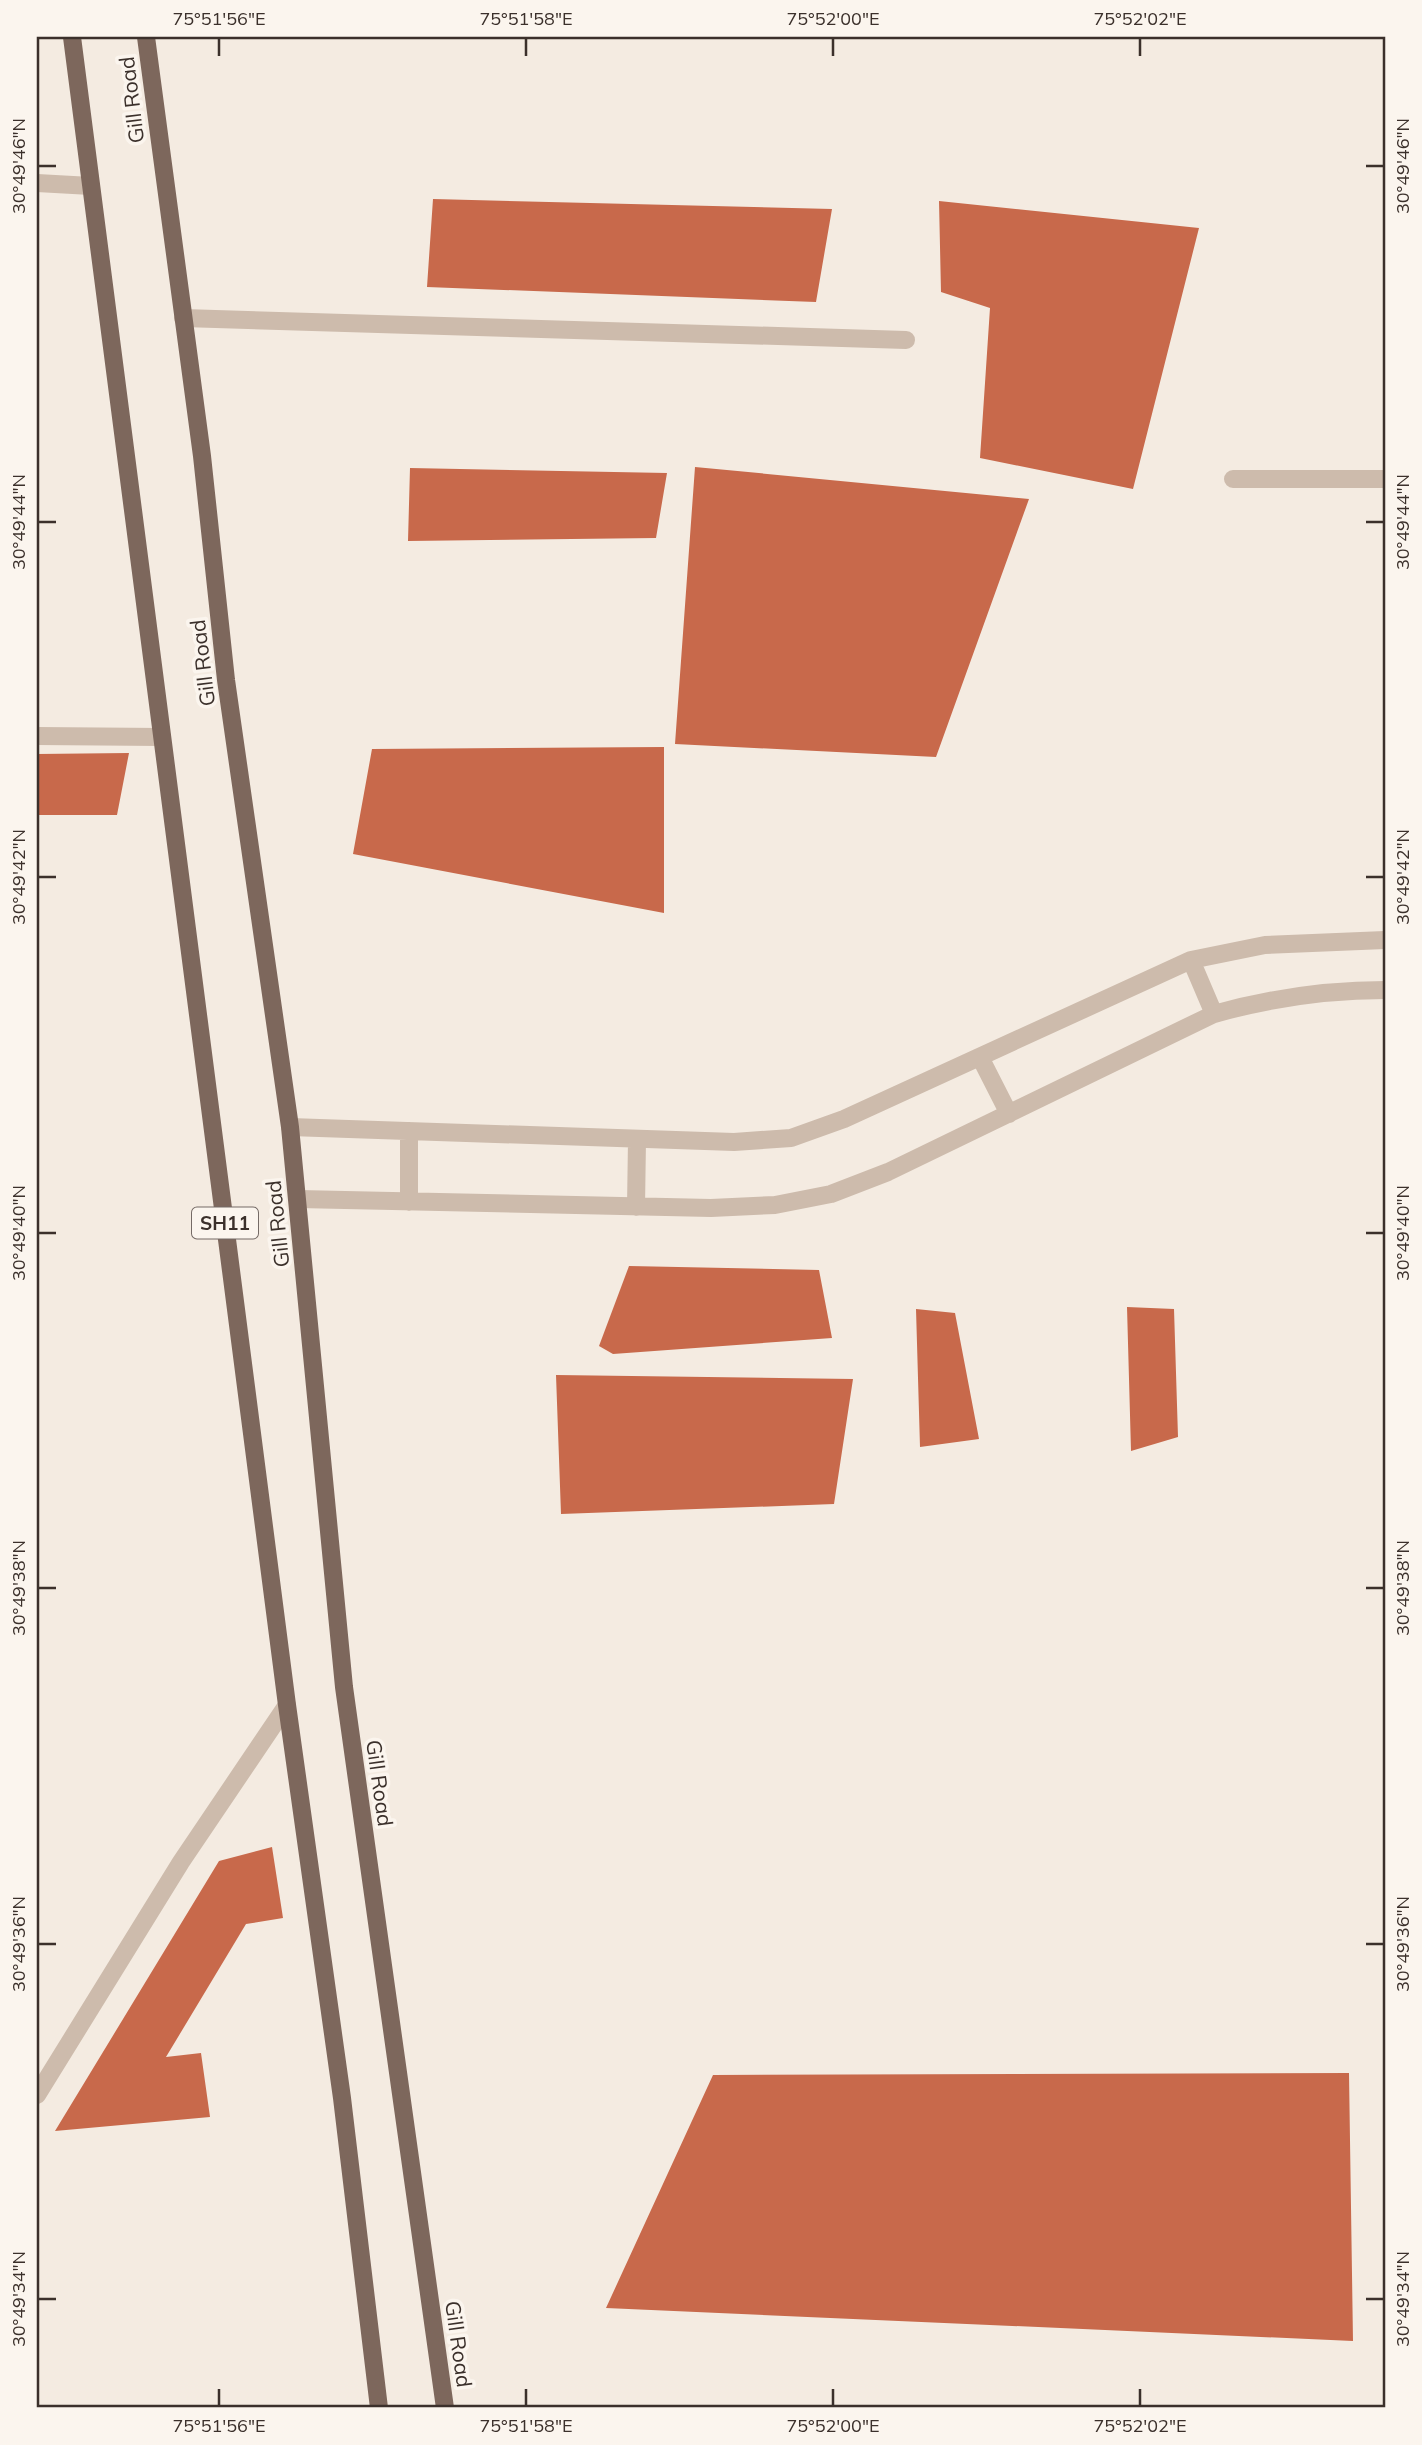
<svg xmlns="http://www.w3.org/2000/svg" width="1422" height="2445" font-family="Mulish,sans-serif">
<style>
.building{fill:#c8694b}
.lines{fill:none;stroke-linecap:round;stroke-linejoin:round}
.lane{stroke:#cdbbac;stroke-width:18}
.street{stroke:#cdbbac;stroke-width:18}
.primary{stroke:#7d675c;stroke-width:18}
.ticks{fill:none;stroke:#3b302b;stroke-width:2.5}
.labels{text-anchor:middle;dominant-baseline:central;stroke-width:7;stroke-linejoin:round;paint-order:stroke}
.shield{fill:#fbf5ee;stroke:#756b66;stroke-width:2}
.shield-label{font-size:19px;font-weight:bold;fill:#3b302b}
.street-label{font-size:21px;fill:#3b302b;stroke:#fbf5ee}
.neatline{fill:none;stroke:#3b302b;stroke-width:2.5}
.ticks-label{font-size:18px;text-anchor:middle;fill:#3b302b}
</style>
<rect width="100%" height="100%" fill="#f4ebe1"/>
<path class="building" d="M433,199L832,209L816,302L427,287Z
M939,201L1199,228L1133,489L980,458L990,308L941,292Z
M695,467L1029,499L936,757L675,744Z
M410,468L667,473L656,538L408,541Z
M664,747V913L353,854L372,749Z
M129,753L117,815H37V754Z
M629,1266L819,1270L832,1338L613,1354L599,1346Z
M1127,1307L1174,1309L1178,1437L1131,1451Z
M916,1309L955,1313L979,1439L920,1447Z
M556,1375L853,1379L834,1504L561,1514Z
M272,1847L283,1918L246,1924L166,2057L201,2053L210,2117L55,2131L219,1861Z
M1349,2073L1353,2341L606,2308L713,2075Z"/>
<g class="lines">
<path class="lane" d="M183,318L906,340"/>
<path class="street" d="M37,183L91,186
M1233,479H1385
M37,736L162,737
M1191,960L1214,1014
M980,1057L1009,1114
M290,1127L734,1142L791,1138L844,1119L1191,960L1265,945L1385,940
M409,1131V1202
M298,1199L711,1208L775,1205L831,1194L888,1172L1214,1014C1271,998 1326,990 1385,990
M636,1207L637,1140
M37,2095L181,1862L287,1705"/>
<path class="primary" d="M72,37L287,1705L342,2098L379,2408
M146,37L202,456L226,680L290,1127L344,1687L445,2408"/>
</g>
<path class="ticks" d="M219,38V56M526,38V56M833,38V56M1140,38V56M38,166H56M1366,166H1384M38,522H56M1366,522H1384M38,877H56M1366,877H1384M38,1233H56M1366,1233H1384M38,1588H56M1366,1588H1384M38,1944H56M1366,1944H1384M38,2299H56M1366,2299H1384M219,2389V2406M526,2389V2406M833,2389V2406M1140,2389V2406"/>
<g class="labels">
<rect class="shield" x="192" y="1207.5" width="66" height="31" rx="5"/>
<g class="shield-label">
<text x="225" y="1223">SH11</text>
</g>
<g class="street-label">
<text transform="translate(131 100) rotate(-97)">Gill Road</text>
<text transform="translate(202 663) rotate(-97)">Gill Road</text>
<text transform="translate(277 1224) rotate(-96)">Gill Road</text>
<text transform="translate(380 1783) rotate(82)">Gill Road</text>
<text transform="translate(459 2344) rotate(82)">Gill Road</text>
</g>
</g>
<rect width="1422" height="2445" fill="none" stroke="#fbf5ee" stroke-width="77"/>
<rect x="38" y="38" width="1346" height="2368" class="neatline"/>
<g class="ticks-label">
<text x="219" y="25">75°51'56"E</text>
<text x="526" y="25">75°51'58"E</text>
<text x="833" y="25">75°52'00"E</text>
<text x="1140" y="25">75°52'02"E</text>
<text transform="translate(19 166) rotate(-90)" y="6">30°49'46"N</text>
<text transform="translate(1403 166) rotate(-90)" y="6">30°49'46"N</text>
<text transform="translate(19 522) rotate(-90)" y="6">30°49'44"N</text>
<text transform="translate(1403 522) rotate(-90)" y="6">30°49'44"N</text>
<text transform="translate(19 877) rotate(-90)" y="6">30°49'42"N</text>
<text transform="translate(1403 877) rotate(-90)" y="6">30°49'42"N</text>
<text transform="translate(19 1233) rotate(-90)" y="6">30°49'40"N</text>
<text transform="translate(1403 1233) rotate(-90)" y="6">30°49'40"N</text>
<text transform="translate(19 1588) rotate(-90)" y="6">30°49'38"N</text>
<text transform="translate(1403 1588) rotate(-90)" y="6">30°49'38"N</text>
<text transform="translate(19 1944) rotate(-90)" y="6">30°49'36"N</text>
<text transform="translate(1403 1944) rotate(-90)" y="6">30°49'36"N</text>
<text transform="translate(19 2299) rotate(-90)" y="6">30°49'34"N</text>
<text transform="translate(1403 2299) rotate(-90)" y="6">30°49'34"N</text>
<text x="219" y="2432">75°51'56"E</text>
<text x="526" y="2432">75°51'58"E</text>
<text x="833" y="2432">75°52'00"E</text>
<text x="1140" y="2432">75°52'02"E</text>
</g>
</svg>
